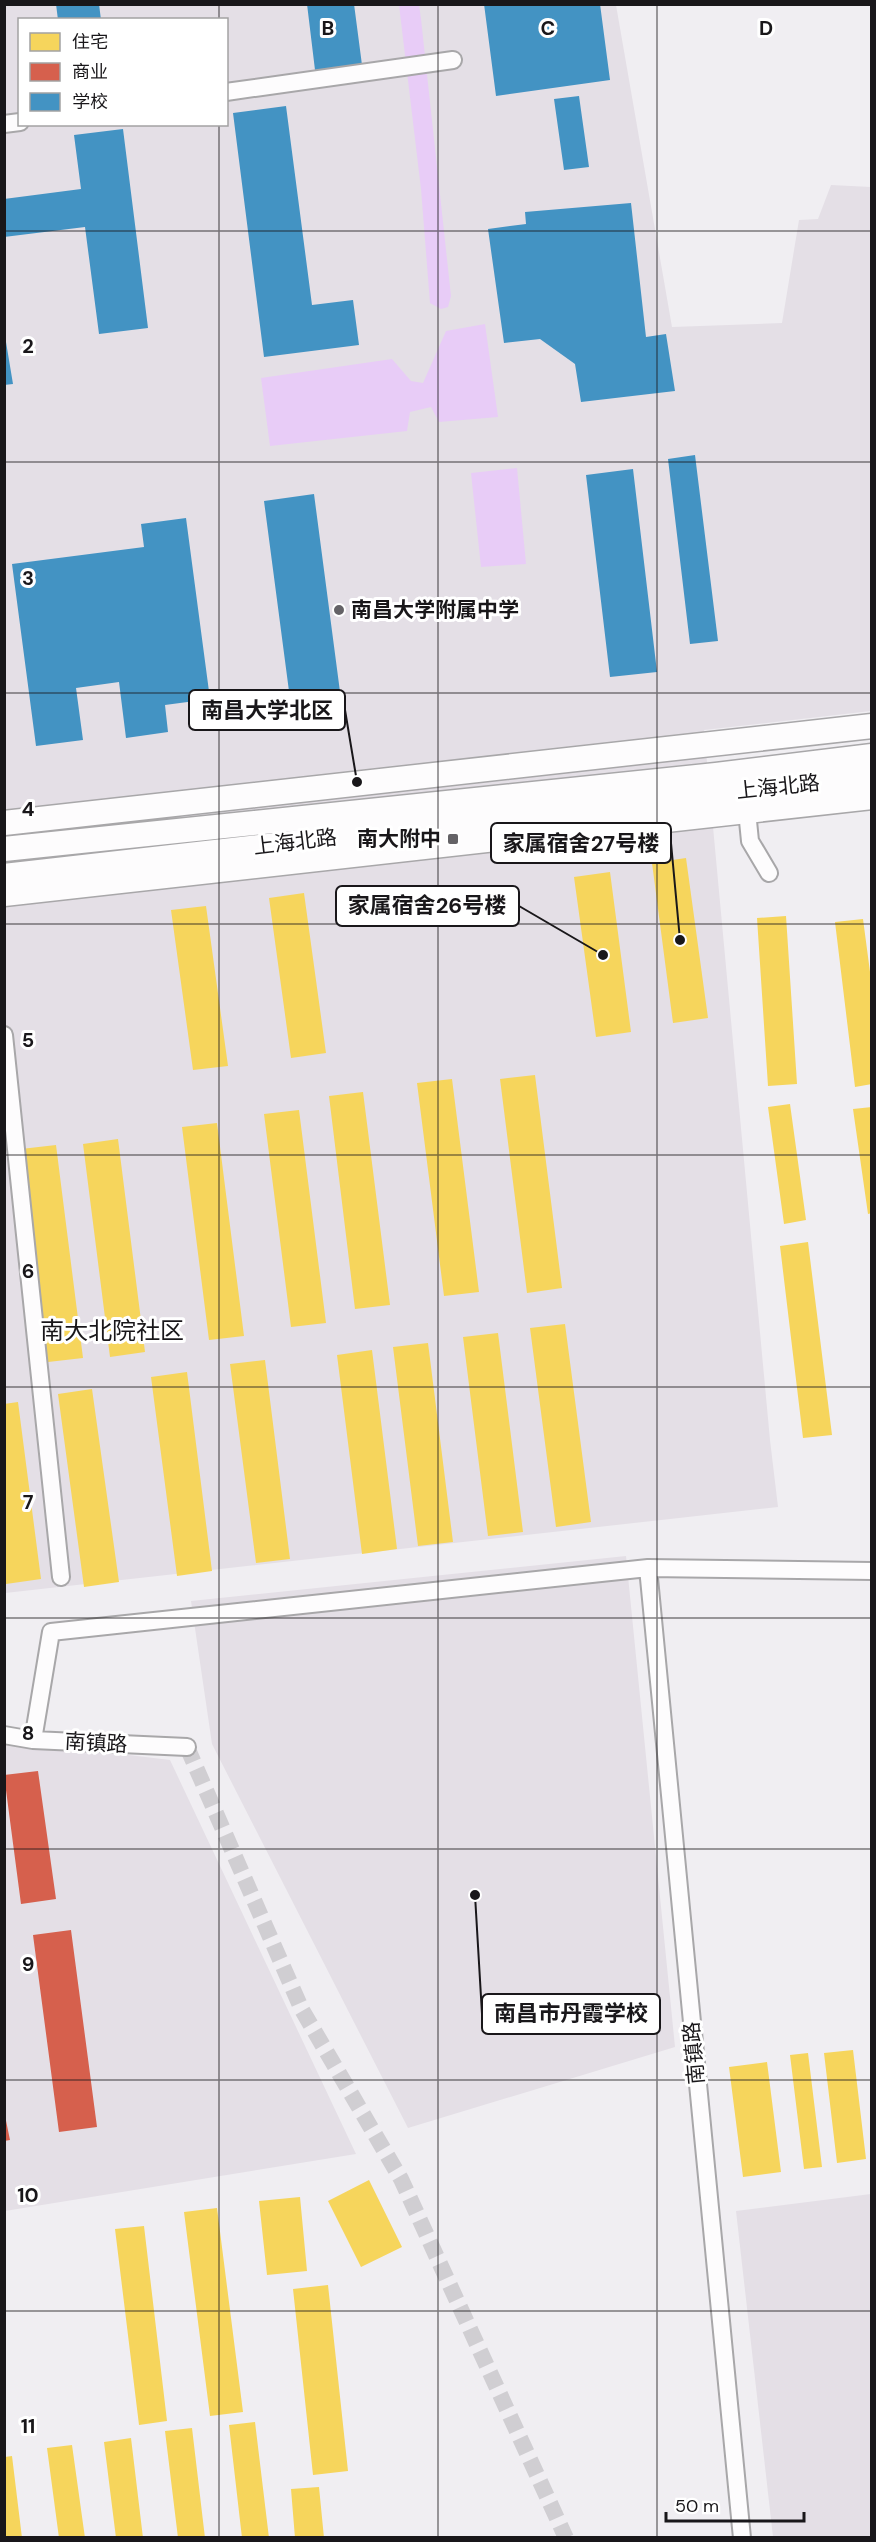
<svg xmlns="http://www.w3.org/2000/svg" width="876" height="2542" font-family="'DM Sans','Noto Sans SC',sans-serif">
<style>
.built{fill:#e4dfe6;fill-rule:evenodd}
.water{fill:#e8ccf7}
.homes{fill:#f6d55c}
.shops{fill:#d6604d}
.schools{fill:#4393c3}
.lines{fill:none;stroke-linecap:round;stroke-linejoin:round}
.street-tunnel{stroke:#d0ced2;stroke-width:16;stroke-dasharray:16 8;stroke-linecap:butt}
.street-casing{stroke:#a8a7a9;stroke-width:20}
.secondary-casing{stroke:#a8a7a9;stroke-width:27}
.street{stroke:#fdfcfd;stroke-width:16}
.secondary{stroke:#fdfcfd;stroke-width:24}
.grid{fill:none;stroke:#19171a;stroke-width:1.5;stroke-opacity:0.55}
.poi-dot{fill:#646266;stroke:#fff;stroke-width:2}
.labels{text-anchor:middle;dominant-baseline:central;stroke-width:6;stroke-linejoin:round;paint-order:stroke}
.poi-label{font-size:21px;font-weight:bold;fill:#19171a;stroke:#fff;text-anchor:start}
.street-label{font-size:21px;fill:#19171a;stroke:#fff}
.quarter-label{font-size:24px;fill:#19171a;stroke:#fff}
.grid-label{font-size:20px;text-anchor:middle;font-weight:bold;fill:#19171a;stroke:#fff;stroke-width:6;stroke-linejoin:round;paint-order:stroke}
.leader{fill:none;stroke:#19171a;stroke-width:2}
.callout-dot{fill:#19171a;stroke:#fff;stroke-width:2}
.callout{fill:#fff;stroke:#19171a;stroke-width:2}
.callout-label{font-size:22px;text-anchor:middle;font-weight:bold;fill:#19171a}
</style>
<rect width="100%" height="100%" fill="#f0eef2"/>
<path class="built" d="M5,5H616L672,327L782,323L799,220L818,219L831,185L871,187V711L704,730L770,1440L778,1507L5,1593ZM20,20H226V124H20Z
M626,1556L675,2047L408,2128L212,1744L191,1601Z
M5,1740L170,1760L356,2154L5,2211Z
M871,2194V2537H773L736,2211Z"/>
<path class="water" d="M399,5H419L421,19L451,296L448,307L441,309L430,303L421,189Z
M485,324L498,417L439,422L431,407L410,412L407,431L270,446L261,378L392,359L411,381L423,383L446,331Z
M517,468L526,564L481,567L471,473Z"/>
<path class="homes" d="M686,858L708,1018L673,1023L652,863Z
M610,872L631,1032L596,1037L574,877Z
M304,893L326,1053L291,1058L269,898Z
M206,906L228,1066L193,1070L171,910Z
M786,916L797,1084L768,1086L757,918Z
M863,919L872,987V1084L855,1087L835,922Z
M535,1075L562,1288L527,1293L500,1079Z
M452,1079L479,1292L444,1296L417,1083Z
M363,1092L390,1305L355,1309L329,1096Z
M790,1104L806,1220L784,1224L768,1107Z
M872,1107V1213L868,1214L853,1109Z
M299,1110L326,1323L291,1327L264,1114Z
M217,1123L244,1336L209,1340L182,1127Z
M118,1139L145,1352L110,1357L83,1144Z
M56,1145L83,1358L48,1362L21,1149Z
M808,1242L832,1435L803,1438L780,1246Z
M565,1324L591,1522L556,1527L530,1328Z
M498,1333L523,1532L488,1536L463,1337Z
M428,1343L453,1542L418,1546L393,1347Z
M372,1350L397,1549L362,1554L337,1355Z
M265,1360L290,1559L256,1563L230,1364Z
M187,1372L212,1571L177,1576L151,1377Z
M92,1389L119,1582L84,1587L58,1394Z
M18,1402L41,1579L6,1584L4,1404Z
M853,2050L866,2159L837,2163L824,2053Z
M808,2053L822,2167L804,2169L790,2055Z
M767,2062L781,2172L743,2177L729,2067Z
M369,2180L402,2247L361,2267L328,2201Z
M300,2197L307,2271L267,2275L259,2201Z
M217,2208L243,2412L210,2416L184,2212Z
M144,2226L167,2421L139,2425L115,2229Z
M328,2285L348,2471L313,2475L293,2289Z
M255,2422L269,2538H242L229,2425Z
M192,2428L205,2538H178L165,2431Z
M131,2438L143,2538H116L104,2442Z
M72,2445L85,2538H59L47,2448Z
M12,2456L22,2538H5V2457Z
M319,2487L324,2538H295L291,2489Z"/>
<path class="shops" d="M38,1771L56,1899L21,1904L4,1775Z
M71,1930L97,2127L59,2132L33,1935Z
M4,2111L10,2140L4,2141Z"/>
<path class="schools" d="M56,4H99L101,20H58Z
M307,4H354L362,65L315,70Z
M484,4H600L610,80L496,96Z
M579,96L589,167L564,170L554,99Z
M286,106L312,305L353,300L359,345L264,357L233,113Z
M123,129L148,328L99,334L85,227L4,237V199L81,189L74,135Z
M631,203L646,337L666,334L675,391L581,402L575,364L540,339L504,343L488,229L526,224L525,212Z
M4,330L13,384L4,385Z
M695,455L718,641L690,644L668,459Z
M633,469L657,672L610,677L586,475Z
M314,494L342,707L292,714L264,501Z
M186,518L210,699L165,705L168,732L126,738L119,682L76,688L83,740L36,746L12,564L144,547L141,524Z"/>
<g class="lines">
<path class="street-tunnel" d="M187,1747L302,2010L401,2179L566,2538"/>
<defs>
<path id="street" d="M226,92L453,60
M4,124L20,122
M746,801L750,841L769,873
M4,1035L61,1577
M648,1568L742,2538
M4,1735L33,1740L187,1747
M33,1740L51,1632L648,1568L872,1571"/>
<path id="secondary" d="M4,823L872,726
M4,849L716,775L872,756
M4,876L872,777
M4,894L872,797"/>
</defs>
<use href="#street" class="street-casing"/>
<use href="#secondary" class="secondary-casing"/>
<use href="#street" class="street"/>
<use href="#secondary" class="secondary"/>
</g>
<path class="grid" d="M219,4V20M438,4V2538M657,4V2538M219,124V2538M4,231H872M4,462H872M4,693H872M4,924H872M4,1155H872M4,1387H872M4,1618H872M4,1849H872M4,2080H872M4,2311H872"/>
<g class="poi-dot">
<circle cx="339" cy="610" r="6"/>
<rect x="447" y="833" width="12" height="12" rx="3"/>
</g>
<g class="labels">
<g class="poi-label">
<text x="351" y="610">南昌大学附属中学</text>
<text x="441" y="839" text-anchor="end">南大附中</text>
</g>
<g class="street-label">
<text transform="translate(778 787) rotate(-6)">上海北路</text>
<text transform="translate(295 842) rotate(-7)">上海北路</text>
<text transform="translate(96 1743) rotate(3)">南镇路</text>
<text transform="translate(694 2053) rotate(-95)">南镇路</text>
</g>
<g class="quarter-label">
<text x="112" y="1330">南大北院社区</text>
</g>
</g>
<g class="grid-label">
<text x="328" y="35">B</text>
<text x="548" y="35">C</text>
<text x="766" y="35">D</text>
<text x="28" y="353">2</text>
<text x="28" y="585">3</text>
<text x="28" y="816">4</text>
<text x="28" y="1047">5</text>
<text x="28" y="1278">6</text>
<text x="28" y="1509">7</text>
<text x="28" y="1740">8</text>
<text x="28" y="1971">9</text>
<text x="28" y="2202">10</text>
<text x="28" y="2433">11</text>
</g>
<path class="leader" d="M357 782L345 710M680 940L671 843M603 955L519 906M475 1895L482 2014"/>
<g class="callout-dot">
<circle cx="357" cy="782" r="6"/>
<circle cx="680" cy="940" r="6"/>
<circle cx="603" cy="955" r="6"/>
<circle cx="475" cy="1895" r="6"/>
</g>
<g class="callout">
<rect x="189" y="690" width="156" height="40" rx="6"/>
<rect x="491" y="823" width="180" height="40" rx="6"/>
<rect x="336" y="886" width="183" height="40" rx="6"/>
<rect x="482" y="1994" width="178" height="40" rx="6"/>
</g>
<g class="callout-label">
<text x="267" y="718">南昌大学北区</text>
<text x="581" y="851">家属宿舍27号楼</text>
<text x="427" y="913">家属宿舍26号楼</text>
<text x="571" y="2021">南昌市丹霞学校</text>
</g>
<rect width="876" height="2542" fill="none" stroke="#19171a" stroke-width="12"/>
<rect x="18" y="18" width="210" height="108" fill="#ffffff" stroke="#a3a2a3" stroke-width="1.5"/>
<rect x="30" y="33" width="30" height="18" fill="#f6d55c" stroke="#a3a2a3" stroke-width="1.5"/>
<text x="72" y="48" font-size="18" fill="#19171a">住宅</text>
<rect x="30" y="63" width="30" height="18" fill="#d6604d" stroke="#a3a2a3" stroke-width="1.5"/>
<text x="72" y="78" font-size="18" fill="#19171a">商业</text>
<rect x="30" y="93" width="30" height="18" fill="#4393c3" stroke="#a3a2a3" stroke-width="1.5"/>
<text x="72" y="108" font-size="18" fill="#19171a">学校</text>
<path d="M666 2512v9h138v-9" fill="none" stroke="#19171a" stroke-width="3"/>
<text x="675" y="2512" font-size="18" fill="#19171a" stroke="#ffffff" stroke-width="4.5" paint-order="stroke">50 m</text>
</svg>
